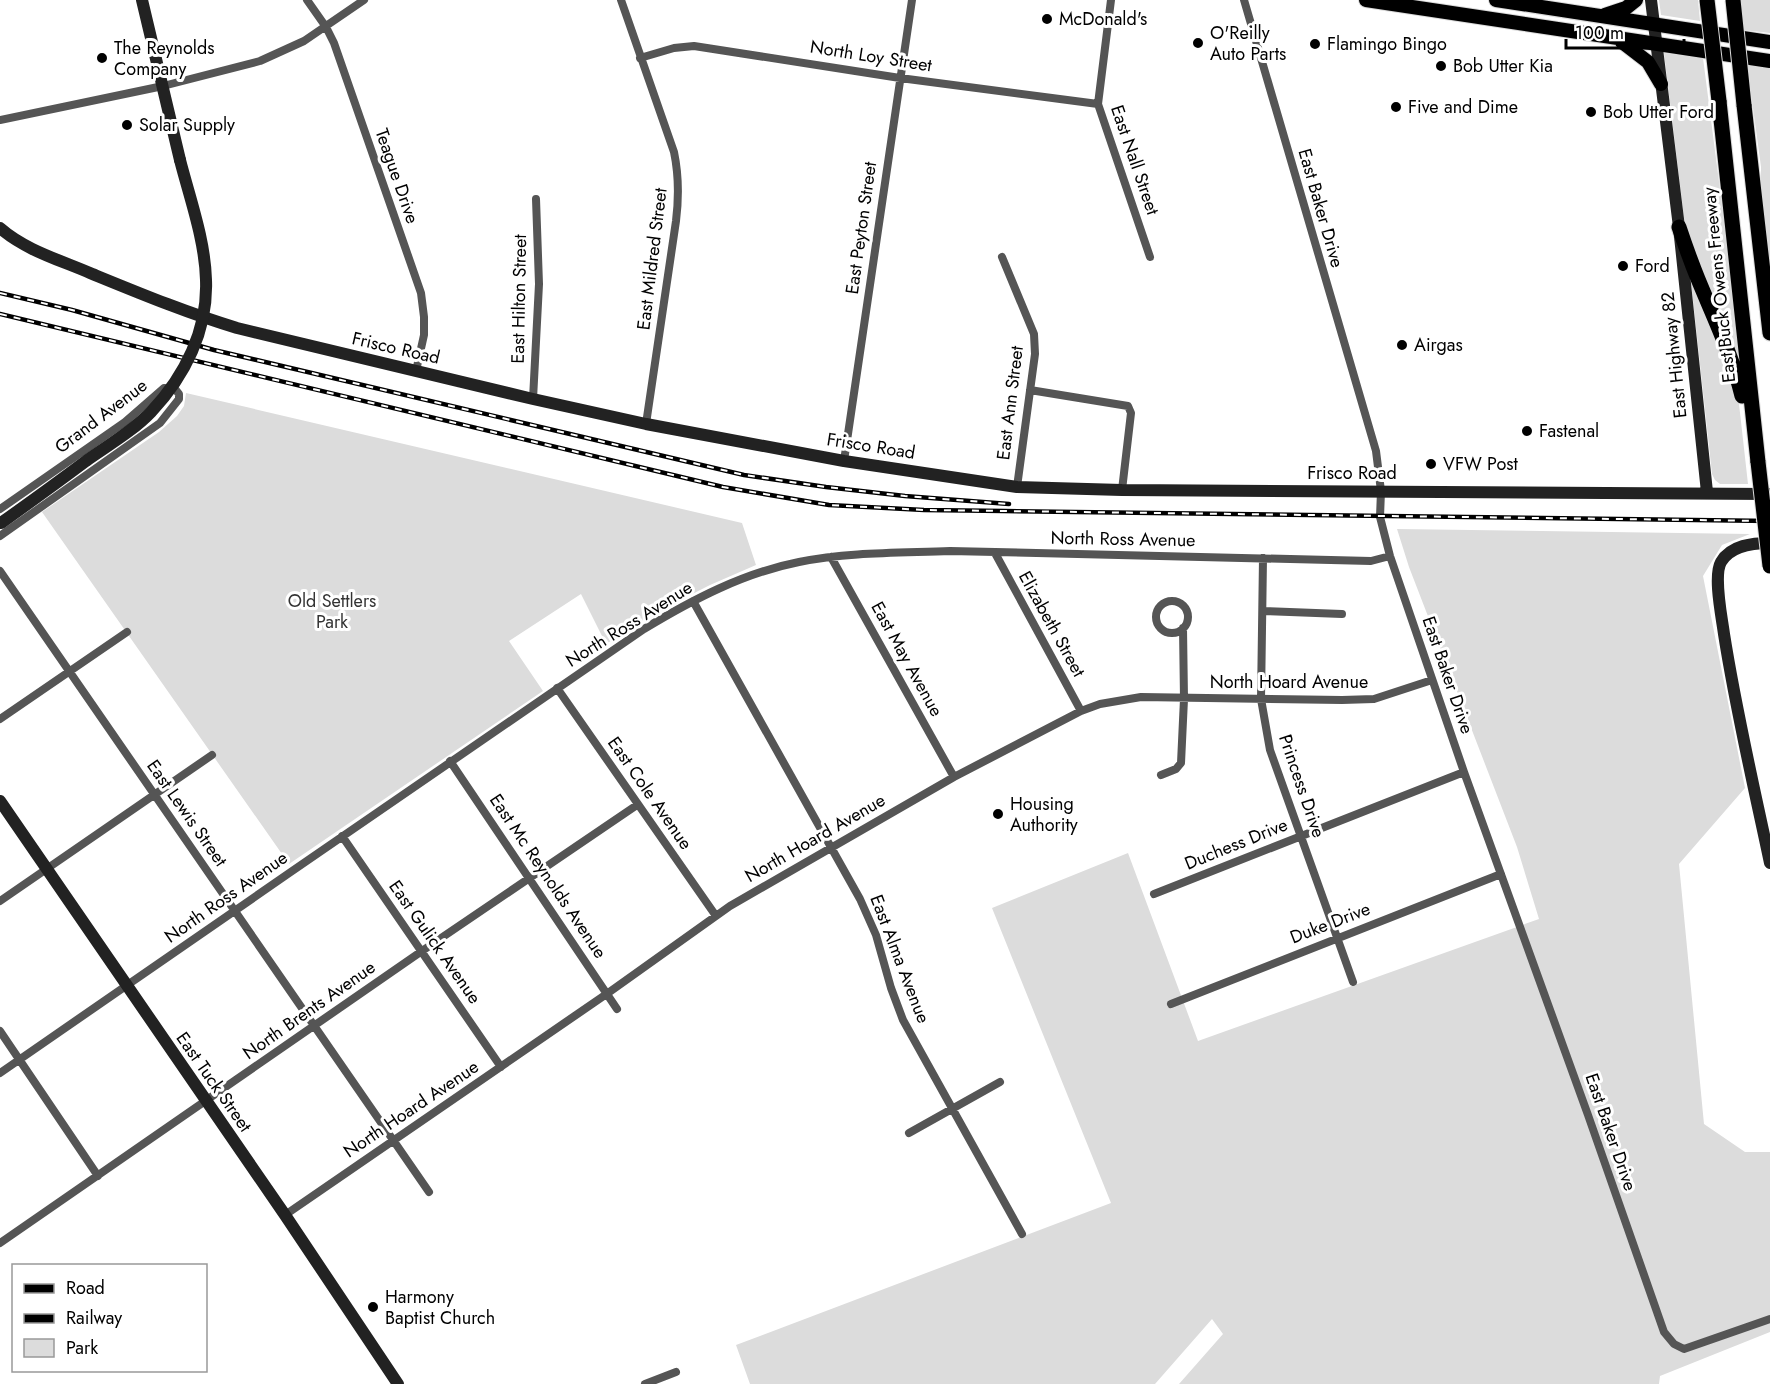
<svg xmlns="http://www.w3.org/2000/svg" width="1770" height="1384" font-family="Jost,sans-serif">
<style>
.green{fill:#dcdcdc}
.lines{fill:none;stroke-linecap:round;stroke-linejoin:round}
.primary-casing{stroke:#dbdbdb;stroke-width:16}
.highway-casing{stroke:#dbdbdb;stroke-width:17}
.street{stroke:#555;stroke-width:8}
.secondary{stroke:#222;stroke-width:12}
.primary{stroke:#000;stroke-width:14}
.highway{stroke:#000;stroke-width:15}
.rail-casing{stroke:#000;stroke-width:4.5}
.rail{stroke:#fff;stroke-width:2;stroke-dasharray:7;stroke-linecap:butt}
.highway-bridge-casing{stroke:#dbdbdb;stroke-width:17;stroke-linecap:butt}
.secondary-bridge{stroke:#222;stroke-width:12}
.highway-bridge{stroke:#000;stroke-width:15}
.poi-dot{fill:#000;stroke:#fff;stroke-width:2}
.labels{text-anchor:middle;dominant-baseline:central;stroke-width:6;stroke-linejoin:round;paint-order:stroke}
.poi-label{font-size:18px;fill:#000;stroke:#fff;text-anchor:start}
.street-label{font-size:18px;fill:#000;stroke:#fff}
.park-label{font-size:18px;fill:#333;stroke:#fff}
</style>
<rect width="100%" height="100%" fill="#fff"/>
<path class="green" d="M1659,0H1698L1700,21L1661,15Z
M1740,0H1770V33L1743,30Z
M1664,53L1703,58L1746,390L1687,231L1684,218Z
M1747,64L1770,67V269L1761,187V167Z
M1690,273L1738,395L1748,484H1720L1715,480L1712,474Z
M186,393L742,523L756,565L710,585L659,611L606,644L581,594L509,641L543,691L289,864L42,512L159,432L177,416L184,406Z
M1397,529L1750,534L1722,545L1703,576L1745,788L1679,864L1704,1124L1745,1152H1770V1332L1660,1376L1659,1384H1179L1223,1334L1212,1319L1155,1384H750L736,1345L1111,1203L992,908L1128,853L1198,1041L1539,919L1517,847L1409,567Z"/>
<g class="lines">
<defs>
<path id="primary" d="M1366,0L1770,61
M1496,0L1770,42
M1605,15L1626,8L1636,0
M1622,42L1648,62L1661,84"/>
<path id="highway" d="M1719,101L1758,462
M1744,105L1770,333
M1679,227C1685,245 1691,262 1698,279C1714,318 1732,355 1742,396"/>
</defs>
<use href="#primary" class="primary-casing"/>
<use href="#highway" class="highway-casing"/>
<path class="street" d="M307,0L326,27L334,43L421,293L424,317V335L416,371
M621,0L674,152C679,176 679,197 676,221L646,424
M1111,0L1098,104L1150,257
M1244,0L1376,451L1381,491L1380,517L1390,556L1464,772L1588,1115L1664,1332L1674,1344L1684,1349L1770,1319
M640,58L674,48L694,46L900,78L1098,104
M0,120L163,86L260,61L304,41L364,0
M1002,257L1034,334L1035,354L1017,487
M1030,390L1128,406L1131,413L1122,490
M533,399L539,284L536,199
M844,461L912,0
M0,509L125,422L164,388L175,389L179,394V399L160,423L0,536
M995,553L1081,711
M831,557L954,777
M1263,558L1261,699L1270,750L1353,982
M0,571L429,1192
M1156 617a16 16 0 1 1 32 0a16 16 0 1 1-32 0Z
M693,601L860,899L876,935L891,988L903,1020L1022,1234
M1263,611L1342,614
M557,688L716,916
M0,719L127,632
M450,761L617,1009
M1161,775L1176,769L1181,763L1184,699L1183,628
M342,836L501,1067
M1154,894L1464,772
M0,901L212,755
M1171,1004L1501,874
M0,1031L98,1176
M0,1073C215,925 428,776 644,629C692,600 743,573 799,562C848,552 900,553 950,551L1371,561L1390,556
M909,1133L1000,1082
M285,1215L608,993L730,906L954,777L1081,711L1100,704L1141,697L1342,700L1374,699L1432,680
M0,1243L422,951L637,805
M645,1384L676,1372"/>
<path class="secondary" d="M142,0L180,160
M1651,0L1679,227L1707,492
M0,228C25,250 60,260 90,273C139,293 187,313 237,328L533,399L646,424L844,461L1017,487L1122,490L1770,494
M1770,543C1753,543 1731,545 1721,562C1713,576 1722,618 1724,634C1736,711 1754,787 1770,863
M0,801L285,1215L398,1384"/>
<use href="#primary" class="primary"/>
<use href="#highway" class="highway"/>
<defs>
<path id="rail" d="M0,293L72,310L214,350L744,475L826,487L905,496L1009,504
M0,314L723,487L829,505L924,510L1004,511L1770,521"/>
</defs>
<use href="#rail" class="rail-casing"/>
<use href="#rail" class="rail"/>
<defs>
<path id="highway-bridge" d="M1707,0L1719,101
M1733,0L1744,105
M1758,462L1770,566"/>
</defs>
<use href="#highway-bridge" class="highway-bridge-casing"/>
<path class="secondary-bridge" d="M1,523C29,503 58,482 86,461C107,446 133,431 151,412C185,376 208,330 206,280C205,240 190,199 180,160"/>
<use href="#highway-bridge" class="highway-bridge"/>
</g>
<g class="poi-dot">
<circle cx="1047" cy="19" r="6"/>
<circle cx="1198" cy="43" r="6"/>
<circle cx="1315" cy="44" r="6"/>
<circle cx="102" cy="58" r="6"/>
<circle cx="1441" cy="66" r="6"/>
<circle cx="1396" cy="107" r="6"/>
<circle cx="1591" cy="112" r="6"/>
<circle cx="127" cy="125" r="6"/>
<circle cx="1623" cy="266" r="6"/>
<circle cx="1402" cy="345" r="6"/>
<circle cx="1527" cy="431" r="6"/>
<circle cx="1431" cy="464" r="6"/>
<circle cx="998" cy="814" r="6"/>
<circle cx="373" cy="1307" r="6"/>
</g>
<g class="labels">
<g class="poi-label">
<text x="1059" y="19">McDonald's</text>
<text x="1210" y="33">O'Reilly<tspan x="1210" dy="21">Auto Parts</tspan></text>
<text x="1327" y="44">Flamingo Bingo</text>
<text x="114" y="48">The Reynolds<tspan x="114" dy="21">Company</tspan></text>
<text x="1453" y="66">Bob Utter Kia</text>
<text x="1408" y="107">Five and Dime</text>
<text x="1603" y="112">Bob Utter Ford</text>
<text x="139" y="125">Solar Supply</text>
<text x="1635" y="266">Ford</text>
<text x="1414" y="345">Airgas</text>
<text x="1539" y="431">Fastenal</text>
<text x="1443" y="464">VFW Post</text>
<text x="1010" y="804">Housing<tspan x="1010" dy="21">Authority</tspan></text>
<text x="385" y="1297">Harmony<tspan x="385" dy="21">Baptist Church</tspan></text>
</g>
<g class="street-label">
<text transform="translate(871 56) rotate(9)">North Loy Street</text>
<text transform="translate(1135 160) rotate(71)">East Nall Street</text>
<text transform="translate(397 176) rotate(71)">Teague Drive</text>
<text transform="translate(1321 208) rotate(74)">East Baker Drive</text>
<text transform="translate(861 228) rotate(-82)">East Peyton Street</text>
<text transform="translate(652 259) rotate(-83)">East Mildred Street</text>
<text transform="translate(1719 285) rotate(-96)">East Buck Owens Freeway</text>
<text transform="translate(519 299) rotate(-89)">East Hilton Street</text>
<text transform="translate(396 348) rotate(13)">Frisco Road</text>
<text transform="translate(1674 355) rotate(-96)">East Highway 82</text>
<text transform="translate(1010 403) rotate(-83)">East Ann Street</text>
<text transform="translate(101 416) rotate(-37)">Grand Avenue</text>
<text transform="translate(871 446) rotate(9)">Frisco Road</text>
<text x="1352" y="473">Frisco Road</text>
<text transform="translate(1123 539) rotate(1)">North Ross Avenue</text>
<text transform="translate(629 624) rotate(-32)">North Ross Avenue</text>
<text transform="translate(1052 624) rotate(61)">Elizabeth Street</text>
<text transform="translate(907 659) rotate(61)">East May Avenue</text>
<text transform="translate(1448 675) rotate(71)">East Baker Drive</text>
<text x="1289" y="682">North Hoard Avenue</text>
<text transform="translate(1302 786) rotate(71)">Princess Drive</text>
<text transform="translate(650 793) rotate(55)">East Cole Avenue</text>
<text transform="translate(187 813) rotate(55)">East Lewis Street</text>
<text transform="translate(815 838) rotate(-30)">North Hoard Avenue</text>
<text transform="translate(1236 844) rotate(-22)">Duchess Drive</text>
<text transform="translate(548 876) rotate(56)">East Mc Reynolds Avenue</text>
<text transform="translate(226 897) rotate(-35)">North Ross Avenue</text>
<text transform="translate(1330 923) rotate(-21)">Duke Drive</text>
<text transform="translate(435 942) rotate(55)">East Gulick Avenue</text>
<text transform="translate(900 959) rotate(69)">East Alma Avenue</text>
<text transform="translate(309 1010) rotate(-35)">North Brents Avenue</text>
<text transform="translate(214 1082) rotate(55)">East Tuck Street</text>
<text transform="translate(411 1109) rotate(-34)">North Hoard Avenue</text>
<text transform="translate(1611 1132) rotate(71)">East Baker Drive</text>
</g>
<g class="park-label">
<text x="332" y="601">Old Settlers<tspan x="332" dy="21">Park</tspan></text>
</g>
</g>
<rect x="12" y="1264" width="195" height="108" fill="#ffffff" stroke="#999999" stroke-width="1.5"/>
<rect x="24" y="1284" width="30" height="9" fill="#000000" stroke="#999999" stroke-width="1.5"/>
<text x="66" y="1294" font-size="18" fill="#000000">Road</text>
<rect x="24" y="1314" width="30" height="9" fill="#000000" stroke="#999999" stroke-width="1.5"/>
<text x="66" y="1324" font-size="18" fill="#000000">Railway</text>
<rect x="24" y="1339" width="30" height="18" fill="#dcdcdc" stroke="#999999" stroke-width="1.5"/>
<text x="66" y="1354" font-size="18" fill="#000000">Park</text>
<path d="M1566 39v9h118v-9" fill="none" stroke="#000000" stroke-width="3"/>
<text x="1575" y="39" font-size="18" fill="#000000" stroke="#ffffff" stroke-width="4.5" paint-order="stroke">100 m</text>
</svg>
